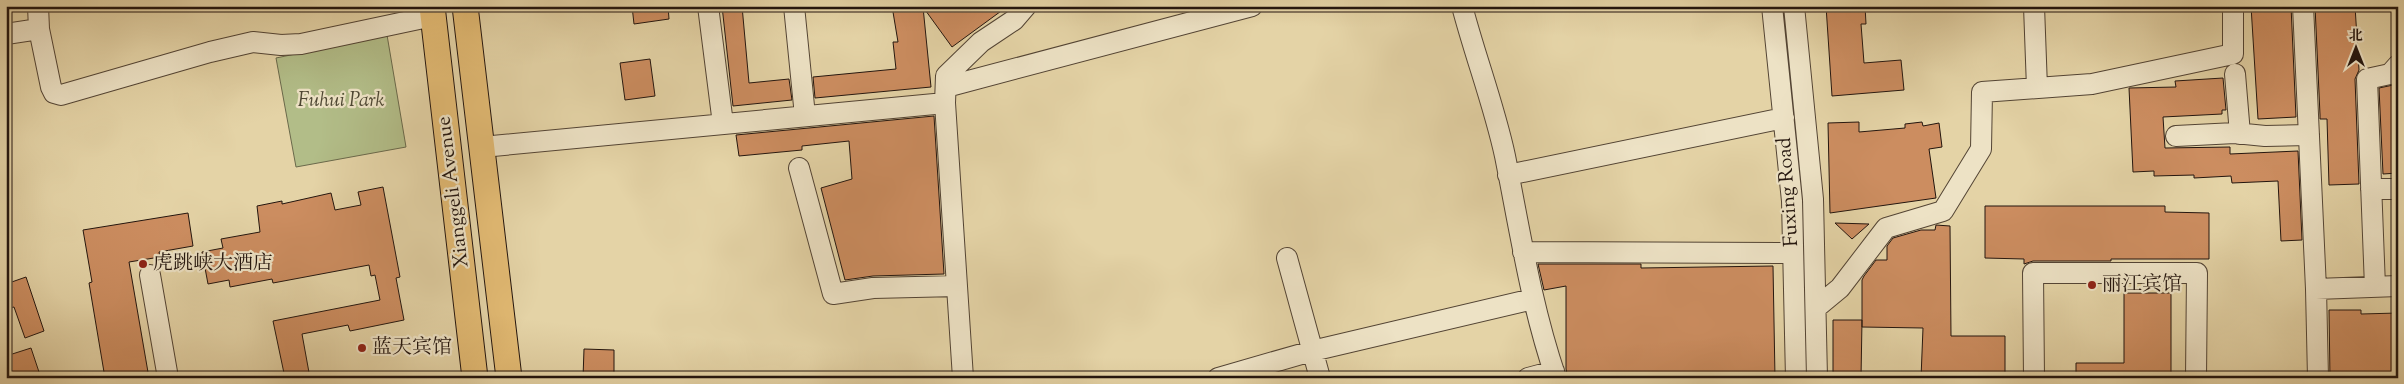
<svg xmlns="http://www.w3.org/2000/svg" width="2404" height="384" font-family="'Sorts Mill Goudy','Noto Serif SC',serif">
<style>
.green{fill:#b2bd88;stroke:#6a694b}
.building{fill:#cc8d60;stroke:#23150e}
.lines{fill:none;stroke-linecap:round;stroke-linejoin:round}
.minor-casing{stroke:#534434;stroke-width:22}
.major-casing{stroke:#23150e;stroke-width:27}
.minor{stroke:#ede2c5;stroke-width:20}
.major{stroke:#e2ba73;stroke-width:25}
.poi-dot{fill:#8f2418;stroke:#ede2c5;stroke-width:2}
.labels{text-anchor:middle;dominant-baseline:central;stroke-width:4.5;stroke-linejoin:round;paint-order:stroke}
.park-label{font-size:20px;font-style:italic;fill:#4e4733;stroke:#ede2c5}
.street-label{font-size:20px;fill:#23150e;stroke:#ede2c5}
.poi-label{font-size:20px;fill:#23150e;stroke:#ede2c5;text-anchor:start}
</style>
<rect width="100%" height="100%" fill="#e4d3a6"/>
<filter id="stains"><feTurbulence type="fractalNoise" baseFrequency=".004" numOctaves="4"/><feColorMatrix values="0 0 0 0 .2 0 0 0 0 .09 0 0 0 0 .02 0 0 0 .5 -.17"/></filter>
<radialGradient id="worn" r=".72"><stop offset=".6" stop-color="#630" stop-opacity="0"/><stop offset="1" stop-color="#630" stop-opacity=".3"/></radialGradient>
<path class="green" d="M387,35L406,147L296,167L276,58Z"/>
<path class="building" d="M632,6H668L669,19L634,24Z
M722,6H742L749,83L789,79L792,100L733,106Z
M892,6H1008L952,47L923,7L931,87L815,98L813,77L896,69L893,42H898Z
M1826,6H1865L1866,24H1861L1864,63L1901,60L1904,90L1832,96Z
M2251,6H2291L2296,117L2258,119Z
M2315,6H2355L2359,70L2355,79L2359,184L2329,185L2327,119H2320V115Z
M650,59L655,96L625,100L620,63Z
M2223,78L2226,110H2222V114L2163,117L2165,148L2230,147V154L2298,151L2302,240L2281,241L2278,181L2232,183L2231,176L2194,178V175L2154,176V171L2133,172L2129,88L2176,87L2175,81Z
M2398,84V173L2383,174L2379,88Z
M934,116L944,274L873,276L845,280L821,188L852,179L849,141L802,146V150L739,156L736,135Z
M1859,122V132L1905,128V124L1922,122L1923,126L1939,123L1942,147L1929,149L1936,198L1830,213L1828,123Z
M383,187L400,277L396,278L404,320L350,331L348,325L302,334L310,378H285L273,321L380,300L375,275L371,276L369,265L273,283L272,279L230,287L229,280L208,284L202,252L223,248L221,239L260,232L257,206L282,201V204L331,193L335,210L361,205L358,192Z
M1985,206H2165V212L2209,213V259H2111V261H2033L2024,264V259L1985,258Z
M188,213L193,246L159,252L160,257L129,262L149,378H105L89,283L92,282L83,230Z
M1835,223L1869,224L1852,239Z
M1936,225L1950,226L1951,336H2005V378H1921L1923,328L1862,327V280L1864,276L1876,260H1887V246L1893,238L1921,230H1935Z
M1538,264H1641V268L1773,266L1775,378H1568L1566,369V286L1544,290Z
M26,277L44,331L25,338L14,307L6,309V284Z
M2124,293H2171V378H2076V363H2124Z
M2329,310H2361V314L2398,313V378H2330Z
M1833,320H1862L1861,378H1833Z
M31,348L41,378H6V356Z
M584,349L614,350V378H583Z"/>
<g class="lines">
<defs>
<path id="minor" d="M38,6L39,29
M708,6L723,124
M794,6L805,116
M1462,6C1475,56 1494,105 1505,156C1520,231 1531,305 1556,378
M1772,6L1792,201L1796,378
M1794,6L1813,199L1817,378
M2034,6L2037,88
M2303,6L2316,289L2318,378
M6,34L39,29L51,87L54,93L61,95L210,52L253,42L281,45L301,44L433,16
M2235,74L2240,134
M946,87L1252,6
M2176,136L2235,133L2265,136L2309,135
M482,147L945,103
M799,168L833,294L873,288L957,286
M1508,175L1784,118
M2371,189H2398
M1523,252L1793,253
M1287,258L1320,378
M150,275L168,378
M2375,287L2367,79L2390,74L2398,65
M2316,289L2398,286
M1817,307L1840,288L1886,228L1943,211L1981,149L1982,92L2092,84L2233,54V6
M963,378L945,103L946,76L981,42L1014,20L1026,6
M1218,378L1312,351L1533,299
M1528,378L1554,371
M2034,378L2033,273H2197L2196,378"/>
<path id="major" d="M432,6L475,378
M465,6L509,378"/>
</defs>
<use href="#minor" class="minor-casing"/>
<use href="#major" class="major-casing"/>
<use href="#minor" class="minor"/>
<use href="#major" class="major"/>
</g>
<g class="poi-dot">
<circle cx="143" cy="264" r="5"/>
<circle cx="2092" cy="285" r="5"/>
<circle cx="362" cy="348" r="5"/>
</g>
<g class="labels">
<g class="park-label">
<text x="341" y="101">Fuhui Park</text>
</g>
<g class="street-label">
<text transform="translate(454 192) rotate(-97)">Xianggeli Avenue</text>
<text transform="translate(1789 192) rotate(-94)">Fuxing Road</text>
</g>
<g class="poi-label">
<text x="153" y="264">虎跳峡大酒店</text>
<text x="2102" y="285">丽江宾馆</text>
<text x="372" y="348">蓝天宾馆</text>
</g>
</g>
<rect width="2404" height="384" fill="none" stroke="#e4d3a6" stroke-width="25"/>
<rect x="8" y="8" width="2389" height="369" fill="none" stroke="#23150e" stroke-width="2.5"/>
<rect x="12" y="12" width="2379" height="359" fill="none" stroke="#23150e"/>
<g transform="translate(2356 48)" stroke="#ede2c5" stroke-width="4" paint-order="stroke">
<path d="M0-4L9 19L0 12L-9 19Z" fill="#23150e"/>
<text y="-8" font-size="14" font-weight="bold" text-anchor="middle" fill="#23150e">北</text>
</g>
<rect width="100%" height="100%" filter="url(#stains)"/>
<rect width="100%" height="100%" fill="url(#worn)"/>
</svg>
